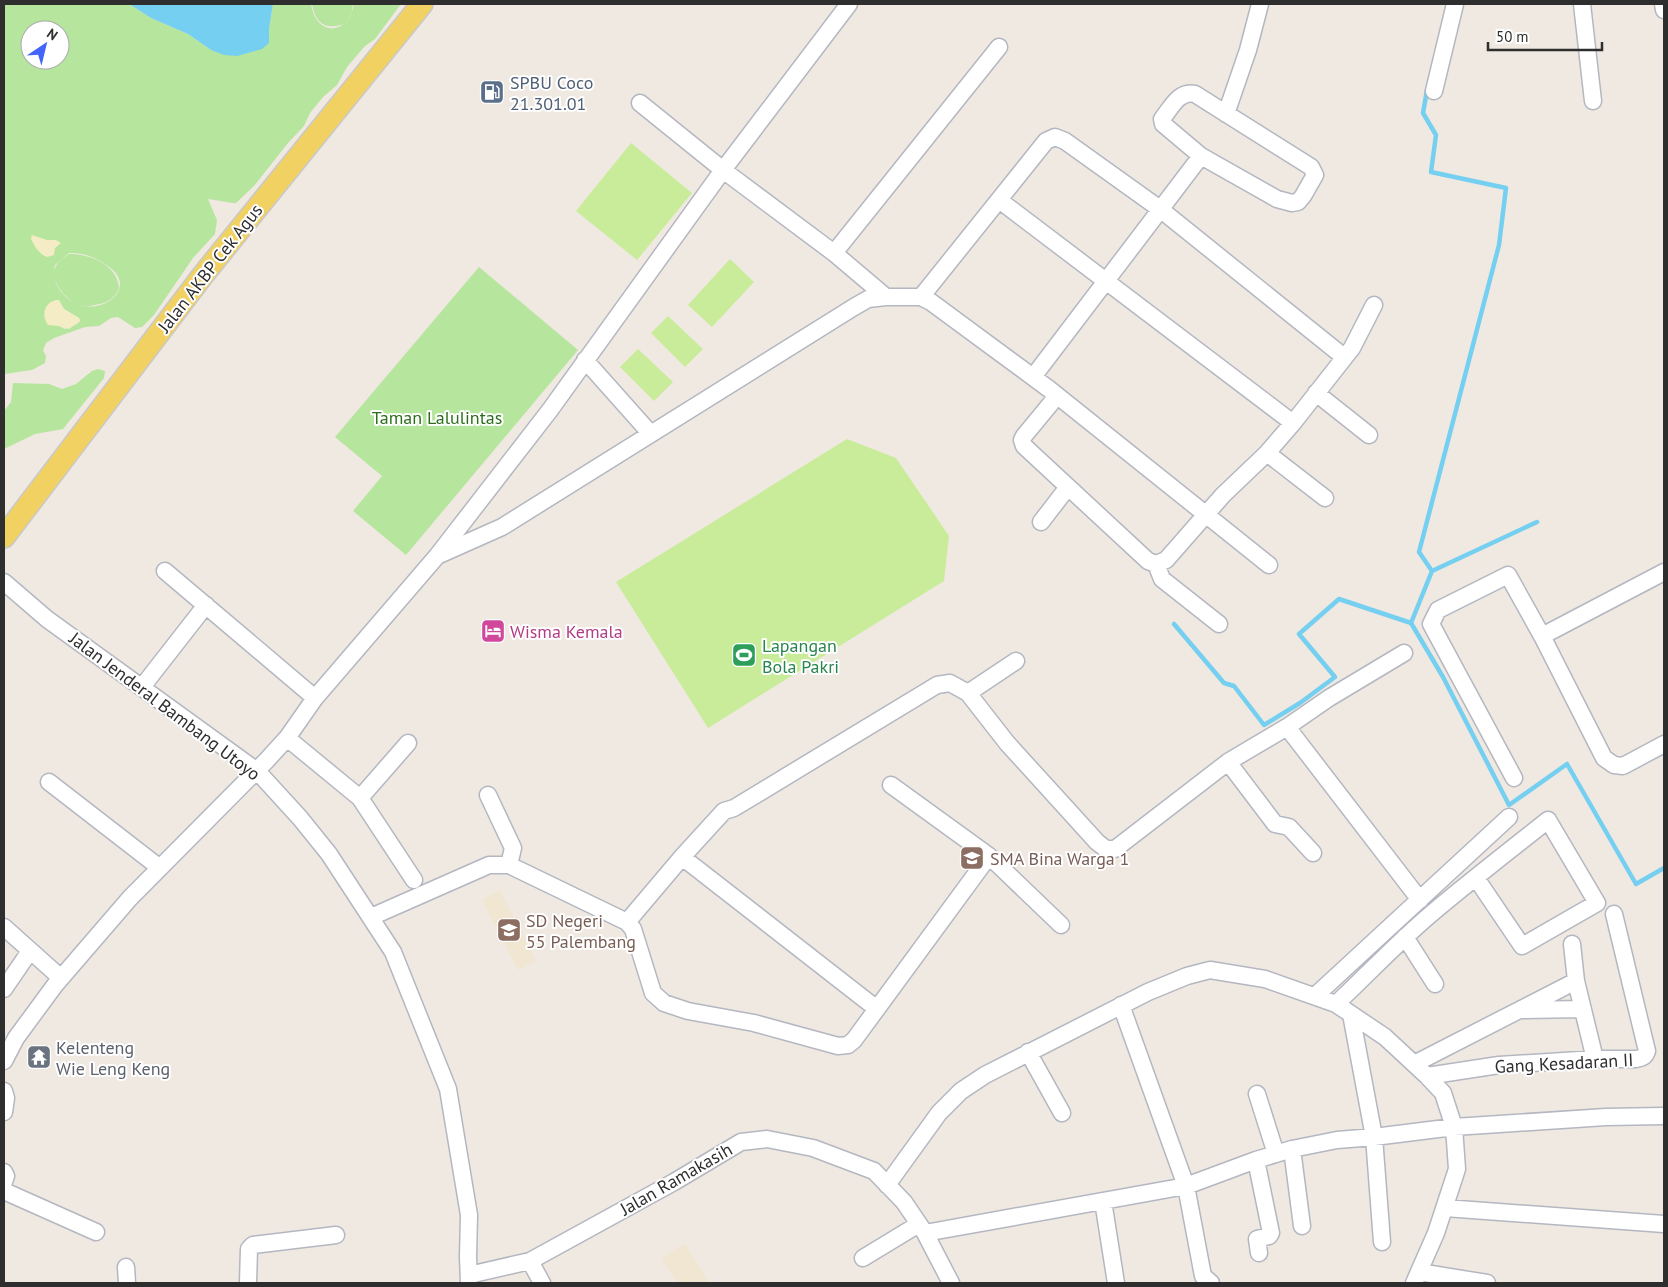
<svg xmlns="http://www.w3.org/2000/svg" width="1668" height="1287" font-family="'PT Sans',sans-serif">
<style>
.education{fill:#f0e6d1}
.green{fill:#b6e59e;fill-rule:evenodd}
.sand{fill:#f3ecc5}
.pitch{fill:#c9ec9a}
.water{fill:#75cff0}
.lines{fill:none;stroke-linecap:round;stroke-linejoin:round}
.stream{stroke:#75cff0;stroke-width:4.5}
.minor-casing{stroke:#b4b7c1;stroke-width:19}
.major-casing{stroke:#c9c9c9;stroke-width:24}
.minor{stroke:#fff;stroke-width:16}
.major{stroke:#f2d163;stroke-width:21}
.labels{text-anchor:middle;dominant-baseline:central;stroke-width:4;stroke-linejoin:round;paint-order:stroke}
.service-label{font-size:18px;fill:#4e5e75;stroke:#fff;text-anchor:start}
.street-label{font-size:18px;fill:#2e2e2e;stroke:#fff}
.park-label{font-size:18px;fill:#2c6e1b;stroke:#fff}
.hotel-label{font-size:18px;fill:#b23c85;stroke:#fff;text-anchor:start}
.leisure-label{font-size:18px;fill:#27864d;stroke:#fff;text-anchor:start}
.education-label{font-size:18px;fill:#785e54;stroke:#fff;text-anchor:start}
.worship-label{font-size:18px;fill:#5b616d;stroke:#fff;text-anchor:start}
</style>
<rect width="100%" height="100%" fill="#efe9e1"/>
<path class="education" d="M500,890L536,961L518,970L482,900Z
M685,1244L709,1283H677L661,1258Z"/>
<path class="green" d="M4,4H129L151,18L188,34L211,50L269,43V29L273,4H311C316,37 348,36 354,4H401L375,39L365,46L347,67L337,85L323,97L310,113L304,126L288,143L254,186L236,203H233L208,199L217,220L215,234L193,258L154,315L142,327L135,328L118,317L111,318L99,326L85,327L54,338L46,343L43,350L46,356L45,363L32,370L4,374ZM30,30H60V60H30ZM69,253C83,252 97,258 108,266C143,290 93,324 65,296C56,287 53,278 55,265ZM59,301L64,309L79,318L80,321L77,324L65,329L59,326Z
M312,4H353C352,9 352,15 348,19C345,24 340,26 334,26C320,28 314,16 312,4Z
M69,254C90,254 117,264 119,288C116,297 108,303 99,304C93,305 89,307 83,306C68,303 47,280 57,264C60,260 65,257 69,254Z
M479,267L578,350L406,555L353,511L382,476L335,437Z
M98,369L105,371L104,378L63,429L35,434L4,449V411L11,402L13,383L49,384L62,389L76,384L92,371Z"/>
<path class="sand" d="M32,235L47,240H56L61,243L55,248L54,255L47,257C39,254 35,247 31,239Z
M56,300H59L64,309L79,318L80,321L69,329L59,326L48,325C41,315 44,303 56,300Z"/>
<path class="pitch" d="M631,143L692,193L637,260L576,211Z
M730,259L754,282L712,327L688,305Z
M668,316L703,349L685,367L651,333Z
M638,349L673,382L654,401L620,367Z
M847,439L896,458L949,536L944,581L708,728L616,582Z"/>
<path class="water" d="M129,4H273L269,29V43L262,49L237,56L224,55L211,50L188,34L151,18Z"/>
<g class="lines">
<path class="stream" d="M1427,90L1423,113L1436,135L1431,172L1506,188L1499,245L1419,552L1432,571L1411,623L1443,677L1509,805L1567,764L1636,884L1664,868
M1432,571L1537,522
M1174,624L1224,683L1234,686L1264,725L1300,703L1335,677L1299,634L1339,599L1411,623"/>
<defs>
<path id="minor" d="M1582,4L1593,101
M1663,4L1664,10
M1434,91L1455,4
M640,103L723,170L834,253L886,297
M1226,114L1248,50L1260,4
M999,200L1293,423
M834,253L999,47
M921,297L1046,141L1055,137L1065,141L1160,209L1344,357
M585,360L650,433
M1033,377L1201,156L1277,199L1292,203L1298,202L1303,196L1315,175L1311,167L1195,94C1179,90 1171,108 1162,119L1163,124L1201,156
M1316,393L1369,435
M1057,396L1024,436L1022,440L1024,446L1148,561L1156,564L1166,560L1223,495L1267,453L1293,423L1352,348L1374,305
M1267,453L1325,498
M1041,522L1068,487
M439,555L502,527L854,307L868,299L886,297H921L931,302L1049,389L1269,565
M1156,564L1162,579L1219,624
M165,571L315,698
M4,582L47,619L257,771L300,818L329,854L393,952L448,1089L469,1215L468,1257L469,1283
M1542,636L1604,758L1614,765L1623,766L1664,744
M142,687L206,605
M968,693L1016,661
M1287,727L1420,900
M287,738L360,798L414,880
M1228,762L1275,824L1289,827L1313,853
M1514,778L1431,624L1438,610L1508,575L1542,636L1664,572
M49,782L160,868
M891,785L989,856
M488,795L513,848L509,865
M360,798L408,743
M682,857L877,1009
M371,917L489,865H509L627,922L682,857L724,811L734,808L937,685L950,683L968,693L1007,743L1097,842L1106,849H1115L1228,762L1287,727L1329,698L1404,653
M627,922L633,929L653,993L664,1003L688,1011L754,1023L838,1046L848,1045L854,1040L989,856L1061,925
M4,927L61,978
M1405,937L1435,984
M1572,944L1576,981L1593,1051
M4,989L30,951
M1315,996L1509,817
M1336,1004C1368,974 1398,942 1431,914C1469,882 1509,851 1548,820L1597,903L1522,946L1476,878
M1121,1005L1186,1186L1203,1276L1211,1283
M1523,1010L1583,1009
M1351,1014L1374,1137L1382,1242
M1028,1052L1062,1113
M4,1061L16,1038L55,985L130,898L267,760L287,738L315,698L437,556L550,410L723,170L849,4
M1414,1064L1576,981
M1427,1076L1499,1065L1595,1059H1636C1642,1058 1645,1057 1647,1051L1614,914
M4,1091L6,1098L4,1112
M1257,1094L1276,1154
M1292,1149L1302,1226
M1256,1160L1271,1233L1269,1236L1257,1239L1259,1253
M4,1172L6,1176L4,1182
M887,1185L939,1113L961,1091L985,1075L1148,992L1187,976L1210,970L1265,979L1336,1004L1385,1037L1427,1076L1443,1093L1454,1127L1457,1169L1436,1233L1414,1283
M4,1191L96,1232
M1103,1201L1116,1283
M1445,1208L1664,1224
M925,1233L1186,1186L1256,1160L1292,1149L1337,1140L1374,1137L1454,1127L1606,1117L1664,1116
M863,1258L919,1224
M530,1261L542,1283
M126,1267L127,1283
M1419,1272L1487,1283
M469,1275L530,1261L674,1182L741,1142L767,1139L813,1148L874,1171L904,1202L925,1233L951,1283
M248,1283L249,1249L253,1245L336,1235"/>
<path id="major" d="M4,537L203,275L422,4"/>
</defs>
<use href="#minor" class="minor-casing"/>
<use href="#major" class="major-casing"/>
<use href="#minor" class="minor"/>
<use href="#major" class="major"/>
</g>
<defs>
<symbol id="fuel-square" viewBox="-11 -11 22 22"><rect x="-9" y="-9" width="18" height="18" rx="4" fill="#5c6f8a" stroke="#fff"/><path d="M-5.5-6h7V0h2V4h1.3V-2.5L3-4.5l.8-.8L6-3V5H2.5V1h-1V6h-7ZM-4.2-4.7v3.2H.2V-4.7Z" fill="#fff"/></symbol>
<symbol id="hotel-square" viewBox="-11 -11 22 22"><rect x="-9" y="-9" width="18" height="18" rx="4" fill="#d1479c" stroke="#fff"/><path d="M-6-4.5h1.5V1H6V5H4.5V3h-9V5H-6ZM-4 0a1.8 1.8 0 1 1 3.6 0ZM.5 0V-2.5h3Q6-2.5 6 0Z" fill="#fff"/></symbol>
<symbol id="stadium-square" viewBox="-11 -11 22 22"><rect x="-9" y="-9" width="18" height="18" rx="4" fill="#2e9e5b" stroke="#fff"/><path d="M0-5a6.5 5 0 1 0 0 10a6.5 5 0 1 0 0-10ZM-3.5-1.8h7v3.6h-7Z" fill="#fff"/></symbol>
<symbol id="school-square" viewBox="-11 -11 22 22"><rect x="-9" y="-9" width="18" height="18" rx="4" fill="#8d6e63" stroke="#fff"/><path d="M0-5L7-2L0 1L-7-2ZM-4 1L0 2.5L4 1V4Q0 6-4 4Z" fill="#fff"/></symbol>
<symbol id="temple-square" viewBox="-11 -11 22 22"><rect x="-9" y="-9" width="18" height="18" rx="4" fill="#6b7280" stroke="#fff"/><path d="M0-6L5-2H3V0L6.5 2.5H4V6H1.5V3h-3V6H-4V2.5H-6.5L-3 0V-2H-5Z" fill="#fff"/></symbol>
</defs>
<g fill-rule="evenodd">
<use href="#fuel-square" x="478" y="78" width="28" height="28"/>
<use href="#hotel-square" x="479" y="617" width="28" height="28"/>
<use href="#stadium-square" x="730" y="641" width="28" height="28"/>
<use href="#school-square" x="958" y="844" width="28" height="28"/>
<use href="#school-square" x="495" y="916" width="28" height="28"/>
<use href="#temple-square" x="25" y="1043" width="28" height="28"/>
</g>
<g class="labels">
<g class="service-label">
<text x="510" y="82">SPBU Coco<tspan x="510" dy="21">21.301.01</tspan></text>
</g>
<g class="street-label">
<text transform="translate(210 268) rotate(-52)">Jalan AKBP Cek Agus</text>
<text transform="translate(165 706) rotate(37)">Jalan Jenderal Bambang Utoyo</text>
<text transform="translate(1564 1063) rotate(-3)">Gang Kesadaran II</text>
<text transform="translate(676 1179) rotate(-30)">Jalan Ramakasih</text>
</g>
<g class="park-label">
<text x="437" y="417">Taman Lalulintas</text>
</g>
<g class="hotel-label">
<text x="510" y="631">Wisma Kemala</text>
</g>
<g class="leisure-label">
<text x="762" y="645">Lapangan<tspan x="762" dy="21">Bola Pakri</tspan></text>
</g>
<g class="education-label">
<text x="990" y="858">SMA Bina Warga 1</text>
<text x="526" y="920">SD Negeri<tspan x="526" dy="21">55 Palembang</tspan></text>
</g>
<g class="worship-label">
<text x="56" y="1047">Kelenteng<tspan x="56" dy="21">Wie Leng Keng</tspan></text>
</g>
</g>
<rect width="1668" height="1287" fill="none" stroke="#2e2e2e" stroke-width="10"/>
<g transform="translate(45 45) rotate(35)"><circle r="24" fill="#ffffff" stroke="#ababab"/>
<path d="M0-4L9 19L0 12L-9 19Z" fill="#4264fb"/>
<text y="-8" font-size="14" font-weight="bold" text-anchor="middle" fill="#2e2e2e">N</text>
</g>
<path d="M1488 42v8h114v-8" fill="none" stroke="#2e2e2e" stroke-width="2.5"/>
<text x="1496" y="42" font-size="15" fill="#2e2e2e" stroke="#ffffff" stroke-width="4" paint-order="stroke">50 m</text>
</svg>
